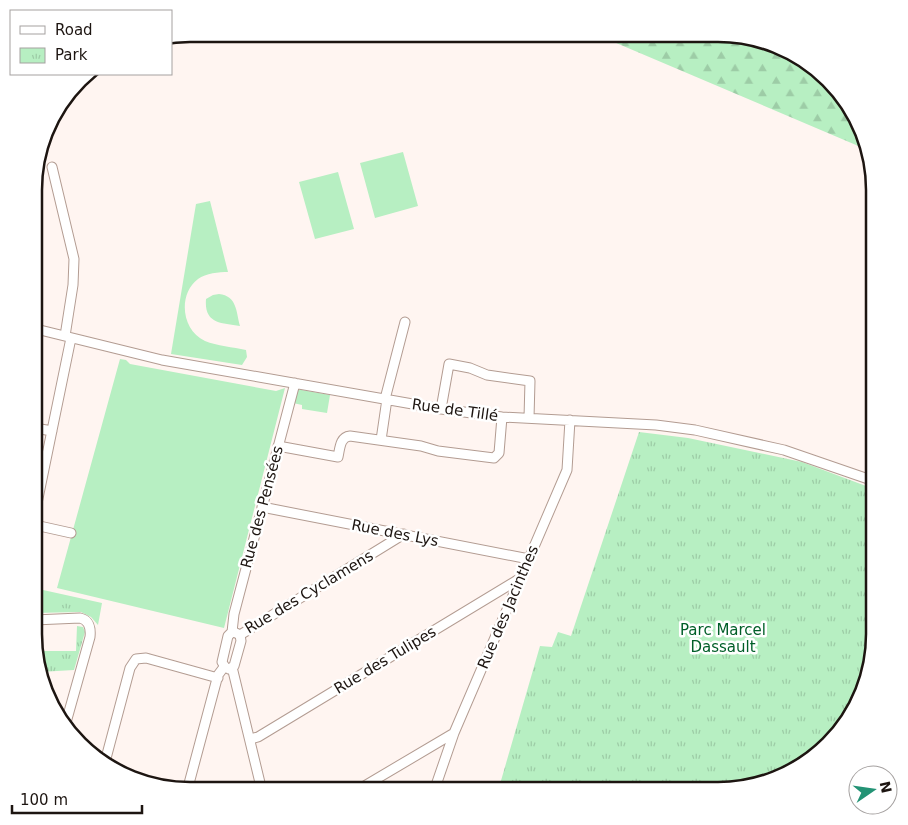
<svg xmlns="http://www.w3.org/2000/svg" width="908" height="825" font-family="'DejaVu Sans',sans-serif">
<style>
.green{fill:#b7efc2}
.forest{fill:url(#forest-firs)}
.park{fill:url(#park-tufts)}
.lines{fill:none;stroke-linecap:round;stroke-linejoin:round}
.minor-casing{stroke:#b39c92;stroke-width:11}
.minor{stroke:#fff;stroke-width:9}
.labels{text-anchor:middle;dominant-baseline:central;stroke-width:5;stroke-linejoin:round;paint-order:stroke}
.street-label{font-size:15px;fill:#1d1511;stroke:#fff}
.park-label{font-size:15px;fill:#005e28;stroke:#fff}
.rim{fill:none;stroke:#1d1511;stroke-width:2.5}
</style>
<defs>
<pattern id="forest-firs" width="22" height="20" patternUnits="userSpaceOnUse" patternTransform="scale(1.25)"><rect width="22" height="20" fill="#b7efc2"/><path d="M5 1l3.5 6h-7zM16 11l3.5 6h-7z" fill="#9dcca6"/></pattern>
<pattern id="park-tufts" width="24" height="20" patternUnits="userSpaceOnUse" patternTransform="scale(1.25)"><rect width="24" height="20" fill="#b7efc2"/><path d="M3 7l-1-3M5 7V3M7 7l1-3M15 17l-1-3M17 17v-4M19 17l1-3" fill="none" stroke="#9dcca6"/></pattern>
</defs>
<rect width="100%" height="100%" fill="#fff5f1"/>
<path class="green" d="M403,152L418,206L375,218L360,163Z
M338,172L354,229L315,239L299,182Z
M210,201L228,272C219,272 206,273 198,279C178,294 181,330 205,341C217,346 233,347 246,350L247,357L242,365L171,354L196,204Z
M219,294C237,296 236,311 240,326C221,323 204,324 206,299L213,295Z
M120,359L126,360L130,364L276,391L285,388L224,628L57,588Z
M296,389L330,395L327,413L302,409V405L293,403Z
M34,588L102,603L98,625L91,617L81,612L34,613Z"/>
<path class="forest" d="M595,34H728L787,50L835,87L862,130L867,152L856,145Z"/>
<path class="park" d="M639,432L688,438L802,462L874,489V635L858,704L821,752L777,779L727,791H498L540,646L552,647L558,632L571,636Z
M38,596L72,602L73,609L60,608L58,610L37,604Z
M77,626L83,627L85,632L74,670L40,672L36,651H76Z"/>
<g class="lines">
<defs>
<path id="minor" d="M52,167L74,259L73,285L65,336
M36,329L162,360L441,409L502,417L656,425L695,430L784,450L874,481
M385,399L405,322
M441,409L449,364L470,368L487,375L530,381L529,418
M35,428L52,431
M381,440L387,399
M278,446L338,457C340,448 340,437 350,436L421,446L438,451L494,458L499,453L502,417
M262,507L529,559
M35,513L71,338
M35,525L71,533
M34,620L80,618C89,620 91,628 90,637L65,726
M232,632L234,614L295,383
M234,632L240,635L241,641L234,666L229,669L225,667L222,662L228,636L231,633Z
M240,635L404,534
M232,667L262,791
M250,739L258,737L519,579
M105,762L130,668L136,659L146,658L218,678
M187,791L218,675L224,667
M356,791L454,733
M434,791L454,733L567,470L570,420"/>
</defs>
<use href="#minor" class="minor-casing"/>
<use href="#minor" class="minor"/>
</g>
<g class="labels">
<g class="street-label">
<text transform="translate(455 410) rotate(8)">Rue de Tillé</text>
<text transform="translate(262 507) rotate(-75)">Rue des Pensées</text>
<text transform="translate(395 533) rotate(11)">Rue des Lys</text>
<text transform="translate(309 592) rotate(-31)">Rue des Cyclamens</text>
<text transform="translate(508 607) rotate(-67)">Rue des Jacinthes</text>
<text transform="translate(385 660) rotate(-31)">Rue des Tulipes</text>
</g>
<g class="park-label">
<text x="723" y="630">Parc Marcel<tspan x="723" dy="17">Dassault</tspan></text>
</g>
</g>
<path d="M0 0H908V825H0ZM190 42H718A148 148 0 0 1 866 190V634A148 148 0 0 1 718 782H190A148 148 0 0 1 42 634V190A148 148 0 0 1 190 42Z" fill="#fff" fill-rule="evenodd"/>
<path class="rim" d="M190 42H718A148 148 0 0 1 866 190V634A148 148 0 0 1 718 782H190A148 148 0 0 1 42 634V190A148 148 0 0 1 190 42Z"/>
<rect x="10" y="10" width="162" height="65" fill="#ffffff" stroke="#a5a1a0"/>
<rect x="20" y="26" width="25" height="8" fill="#ffffff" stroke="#a5a1a0"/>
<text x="55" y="35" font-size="15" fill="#1d1511">Road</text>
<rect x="20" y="48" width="25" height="15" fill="url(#park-tufts)" stroke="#a5a1a0"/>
<text x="55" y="60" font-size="15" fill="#1d1511">Park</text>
<g transform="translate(873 790) rotate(77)"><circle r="24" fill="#ffffff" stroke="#a5a1a0"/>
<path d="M0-4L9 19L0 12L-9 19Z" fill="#239375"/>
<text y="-8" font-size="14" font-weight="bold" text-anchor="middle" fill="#1d1511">N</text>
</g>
<path d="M12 805v8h130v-8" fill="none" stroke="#1d1511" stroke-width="2.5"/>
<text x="20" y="805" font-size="15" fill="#1d1511" stroke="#ffffff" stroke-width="4" paint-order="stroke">100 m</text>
</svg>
